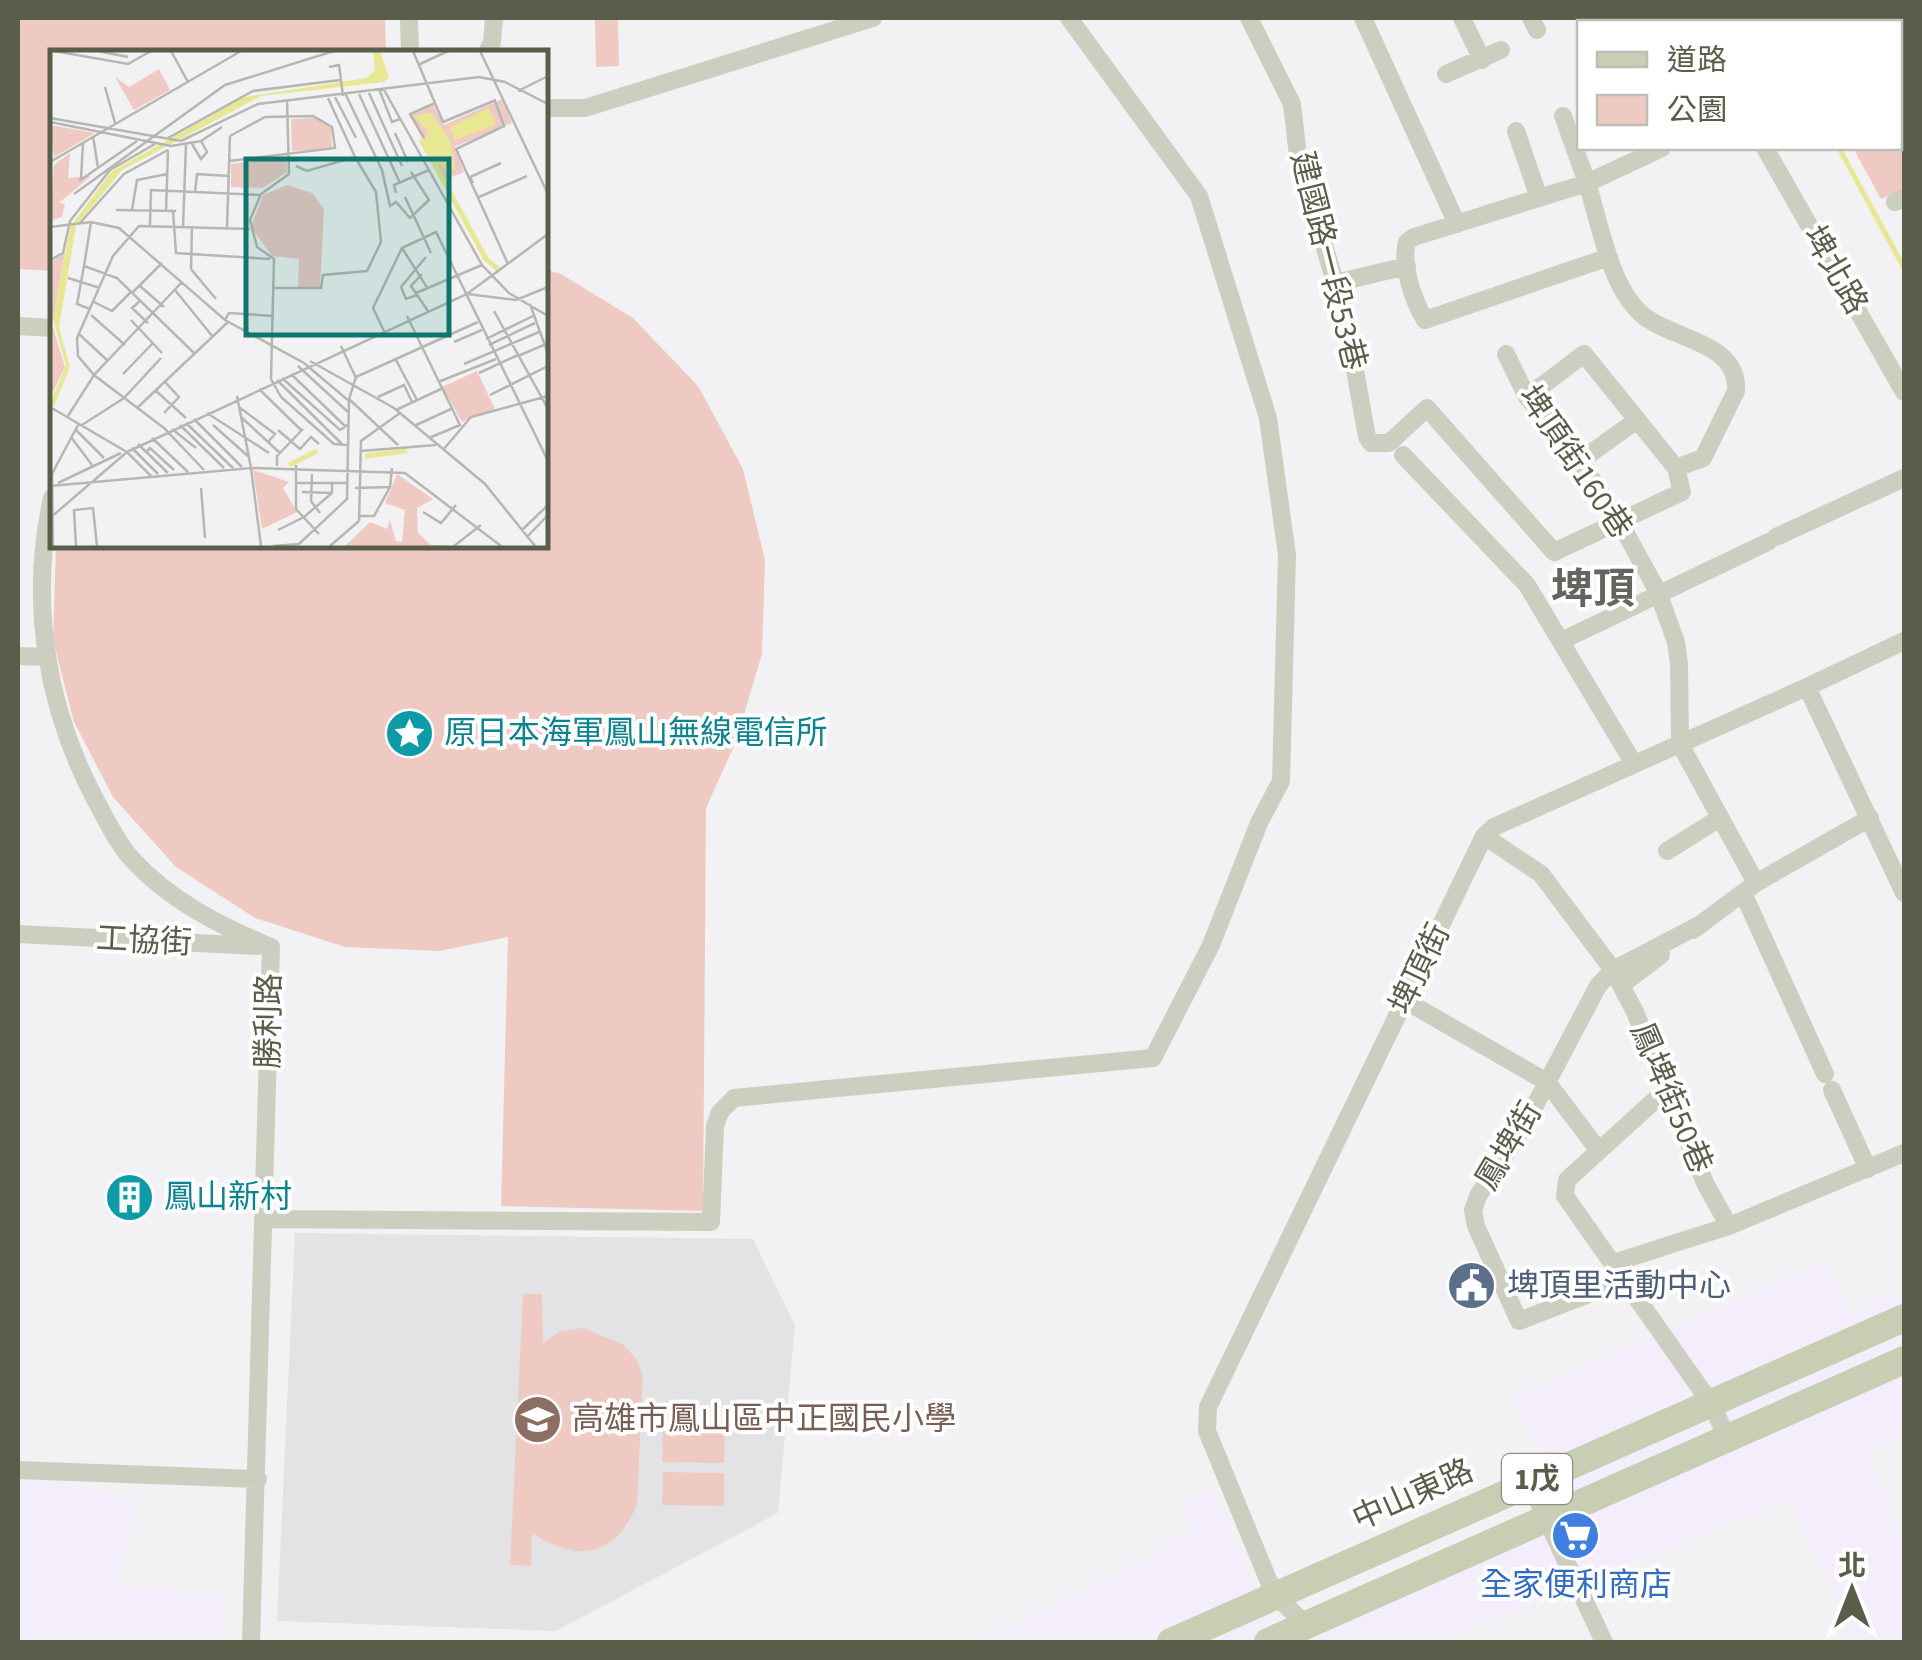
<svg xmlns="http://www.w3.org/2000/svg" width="1922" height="1660" font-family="'Source Sans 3','Noto Sans TC',sans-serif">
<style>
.commercial{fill:#f4edfc}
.education{fill:#e3e3e5}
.green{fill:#eecac3}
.water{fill:#e8e793}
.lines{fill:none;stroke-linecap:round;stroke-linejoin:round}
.stream{stroke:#e8e793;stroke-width:5}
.minor{stroke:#cccfc0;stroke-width:18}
.primary{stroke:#c7ceb3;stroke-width:28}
.labels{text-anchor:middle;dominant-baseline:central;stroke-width:8;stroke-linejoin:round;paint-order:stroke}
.shield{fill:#fff;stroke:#8b8e80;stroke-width:2.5}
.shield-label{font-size:30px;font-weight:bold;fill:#595e4a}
.street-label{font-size:32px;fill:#595e4a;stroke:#fff}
.culture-label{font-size:32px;fill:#0d838f;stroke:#fff;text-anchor:start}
.service-label{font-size:32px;fill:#4e5e75;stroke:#fff;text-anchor:start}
.education-label{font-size:32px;fill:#785e54;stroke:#fff;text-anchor:start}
.shop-label{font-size:32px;fill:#366cbe;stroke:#fff}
.district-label{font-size:42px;font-weight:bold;fill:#63665e;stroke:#fff}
.inset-river{fill:none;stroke:#e8e793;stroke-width:5}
.inset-road{fill:none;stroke:#b5b7b0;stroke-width:2.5}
.view{fill:#0f766e;fill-opacity:0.15;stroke:#0f766e;stroke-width:5}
.inset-edge{fill:none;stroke:#595e4a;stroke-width:5}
</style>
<rect width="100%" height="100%" fill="#f2f2f4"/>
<path class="commercial" d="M1822,1262L1852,1314L1904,1288V1434L1866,1453L1904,1543V1642H1857L1789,1498L1436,1642H1289L1570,1515L1514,1397Z
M18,1480L77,1483L139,1503L113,1586L220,1595L226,1642H18Z
M1211,1489L1281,1642H979L1167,1549L1193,1530L1182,1503Z"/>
<path class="education" d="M295,1233L753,1239L795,1325L778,1513L556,1631L277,1621Z"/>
<path class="green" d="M18,18H385L386,52H52V271L18,269Z
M595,18H618L619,66L596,67Z
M1904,18V189L1881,199L1853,148H1900V22H1787Z
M545,269L561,274L633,318L698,386L743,469L765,560L762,654L735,744L706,808L703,1211L501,1206L508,937L439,951L345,947L255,918L176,867L113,797L74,722L53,640L56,545H545Z
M523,1294H542L543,1343L561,1331L583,1328L624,1345L636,1359L643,1375L637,1504C616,1557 578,1563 532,1533L531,1566L510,1565Z
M663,1428L725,1430L724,1463L662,1462Z
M663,1472L724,1473V1506L662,1505Z"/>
<path class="water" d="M1761,18H1904V133L1900,129V22H1763Z"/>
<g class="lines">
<path class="stream" d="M1839,148L1904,268"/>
<path class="minor" d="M409,18L410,52
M1249,18L1292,104L1298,156L1346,320L1367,437L1371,443H1389L1427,408L1554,552L1682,492L1676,468L1584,354L1527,397
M1363,18L1457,224
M1462,18L1482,60
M1531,18L1537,30
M1673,22L1684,18
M487,52L492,42L494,18
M1446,74L1501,50
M545,108H585L873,18
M1563,116C1571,138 1579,160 1587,183C1600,223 1610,290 1645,317C1673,339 1740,343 1736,391L1703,458L1676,468
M1516,131L1539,198
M1765,148L1904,392
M1895,202L1904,198
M1609,257L1425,320C1413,300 1401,265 1407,242L1414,237L1587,183L1662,148
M1335,283L1407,266
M18,326L52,328
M1506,354L1527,397L1580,461L1619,521L1658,592L1676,642L1679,663L1680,744L1756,883
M1403,455L1527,585L1634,764
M1580,461L1637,420
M52,498C29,601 46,706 95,799C106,819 116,841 131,858C169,900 220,926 271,947L251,1642
M1776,537L1904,478
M1561,641L1768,542
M18,656L47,657
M1807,687L1904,641
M1484,836L1541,874L1613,970L1635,1012L1706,1185L1729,1226
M1667,851L1720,818
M1743,893L1825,1074
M1693,930L1756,883L1870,818
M18,934L257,946
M1621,985L1661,955
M1404,1000L1547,1082L1599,1151
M1667,1089L1567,1180L1565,1196L1712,1405L1727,1438
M1832,1090L1868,1169
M265,1219L711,1222L715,1126L720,1112L734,1098L1153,1058L1211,945L1259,823L1281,781L1287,555L1268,418L1199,196L1069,18
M1613,1263L1729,1226L1904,1153
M1625,1280L1519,1321L1476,1226L1473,1210L1478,1196L1524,1126L1598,986L1613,970L1703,923
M18,1470L258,1479
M1529,1482L1604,1642
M1306,1625L1274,1594L1207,1431L1208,1407L1484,836L1494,827L1807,687L1904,893"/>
<path class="primary" d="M1171,1642L1904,1318
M1268,1642L1904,1360"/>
</g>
<defs>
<symbol id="sight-disc" viewBox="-11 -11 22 22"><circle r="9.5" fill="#0f9aa8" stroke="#fff"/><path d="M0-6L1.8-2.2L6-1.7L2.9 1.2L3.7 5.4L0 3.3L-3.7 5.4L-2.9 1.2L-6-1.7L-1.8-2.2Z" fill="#fff"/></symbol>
<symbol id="building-disc" viewBox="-11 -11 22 22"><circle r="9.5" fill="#0f9aa8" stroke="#fff"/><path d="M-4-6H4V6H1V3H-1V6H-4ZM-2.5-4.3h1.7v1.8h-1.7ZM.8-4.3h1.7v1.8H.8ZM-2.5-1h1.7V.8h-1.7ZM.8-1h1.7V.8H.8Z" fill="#fff"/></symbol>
<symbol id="civic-disc" viewBox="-11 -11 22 22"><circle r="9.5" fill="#5c6f8a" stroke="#fff"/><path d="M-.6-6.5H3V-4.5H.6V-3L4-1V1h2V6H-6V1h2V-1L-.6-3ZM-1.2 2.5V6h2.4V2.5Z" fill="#fff"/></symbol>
<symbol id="school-disc" viewBox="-11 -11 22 22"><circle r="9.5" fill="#8d6e63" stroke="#fff"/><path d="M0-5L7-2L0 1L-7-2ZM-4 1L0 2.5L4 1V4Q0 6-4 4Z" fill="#fff"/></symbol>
<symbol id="supermarket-disc" viewBox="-11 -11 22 22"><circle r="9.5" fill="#3f7fe0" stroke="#fff"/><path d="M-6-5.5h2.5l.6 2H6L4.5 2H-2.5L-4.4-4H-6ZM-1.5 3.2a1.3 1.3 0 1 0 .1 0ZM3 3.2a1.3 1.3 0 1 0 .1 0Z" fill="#fff"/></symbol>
</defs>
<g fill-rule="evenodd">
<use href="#sight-disc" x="382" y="706" width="55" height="55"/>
<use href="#building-disc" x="102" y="1170" width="55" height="55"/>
<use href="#civic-disc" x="1444" y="1258" width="55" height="55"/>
<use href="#school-disc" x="510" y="1392" width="55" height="55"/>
<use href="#supermarket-disc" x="1548" y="1508" width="55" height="55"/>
</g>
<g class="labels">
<rect class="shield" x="1502" y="1454" width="70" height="50" rx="8"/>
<g class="shield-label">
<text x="1537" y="1479">1戊</text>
</g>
<g class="street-label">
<text transform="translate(1328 261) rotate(76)">建國路一段53巷</text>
<text transform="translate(1835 270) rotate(60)">埤北路</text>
<text transform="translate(1575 462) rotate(56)">埤頂街160巷</text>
<text transform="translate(144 941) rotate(3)">工協街</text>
<text transform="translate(1420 969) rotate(-64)">埤頂街</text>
<text transform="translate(269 1021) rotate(-89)">勝利路</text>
<text transform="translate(1671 1098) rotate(67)">鳳埤街50巷</text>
<text transform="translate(1509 1146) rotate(-59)">鳳埤街</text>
<text transform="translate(1413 1495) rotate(-24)">中山東路</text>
</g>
<g class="culture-label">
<text x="444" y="733">原日本海軍鳳山無線電信所</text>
<text x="164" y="1197">鳳山新村</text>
</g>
<g class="service-label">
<text x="1507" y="1286">埤頂里活動中心</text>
</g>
<g class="education-label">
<text x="572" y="1419">高雄市鳳山區中正國民小學</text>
</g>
<g class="shop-label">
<text x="1576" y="1585">全家便利商店</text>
</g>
<g class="district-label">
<text x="1593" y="590">埤頂</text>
</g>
</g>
<g transform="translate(50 50)">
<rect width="498" height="498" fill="#f2f2f4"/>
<path d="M109,19L120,40L84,60L65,27L79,37ZM452,49L462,73L404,97L414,122L394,130L360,65L383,54L394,75ZM265,68L281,78L282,99L242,101L241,69ZM0,75L45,83L4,107ZM20,103L18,128L41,126L9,153L15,154L12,167L0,171L4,115ZM236,107L237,122L213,138L181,137V114ZM237,135L262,143L274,159L270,237H248L249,209L222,206L201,177L213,145ZM15,203L2,274L15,317L0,348V212ZM427,321L445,359L412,372L392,337ZM203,420L239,432L233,438L247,462L212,479ZM347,424L383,449L367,458L368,483L381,495L400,496H295L320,472L337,479L340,470L346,491L352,492L355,460L335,453Z" fill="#eecac3"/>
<path d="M323,1H330L339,28L334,32L211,46L72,120L26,176L9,277L20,317L4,356L0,353L16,316L3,269L20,177L61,122L194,47L317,28L325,20ZM439,58L446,75L404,90L400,77ZM381,63L400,90L405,118L398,124L391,114H383L373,93L378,82L364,66Z" fill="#e8e793"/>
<path class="inset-river" d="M371,89L436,209L448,219M315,406L357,401M239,415L267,401"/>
<path class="inset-road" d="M4,1L78,14L101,1M48,1L78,7M121,1L138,32M363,1L393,72L446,50M430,1L498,144M368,15L398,1M279,17L289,15L293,46M55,37L65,73M333,38L432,215L459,243L498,266M329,39L342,72L350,69M468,41L498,26M295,43L332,120L340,156L346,152L360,168L379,150L361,122M319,43L352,116M309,44L350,133M285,47L306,88M278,48L305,107M237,50L239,124L211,144L200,170L207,197L224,209L221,329L231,347L284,394L298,395M445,51L454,76L406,99L458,214M0,68L131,91L208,54L429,27L455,32L498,54M0,72L121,96L151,91L172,77M345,83L358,112M43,86L48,118M118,88L203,41L290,30M374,88L360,64L385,53M142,94L151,109L157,102L151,91M179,111L285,98L282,77L263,66L215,67L180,86M0,112L191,1M31,129L33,93M29,131L87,91M423,133L420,127L451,113M145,142L147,124L179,126M346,143L344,135L379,120M24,144L175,35L284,1M355,147L381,203M429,147L477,126M66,160L126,161M82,160L87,130L117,124M116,161L118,100M123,161L126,203L220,209M41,172L34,216L67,228L144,303M30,173L74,124L118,100M100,175L101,140L210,145M133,176L136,95M142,176L141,219L166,249M0,177L41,172L69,178L175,270L254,313L299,351M177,178L180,86M352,198L378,239M0,210L13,203L20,171L60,120L105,94M34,216L27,254L40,259M372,224L361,236L378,261M18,228L50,238M90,236L114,257M223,238H271L273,225L317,221L331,192L326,142L305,107L257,121L246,116M125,240L163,287M83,242L112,213M366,243L432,215M417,244L466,250L498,237M367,245L356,249L351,237L376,207M91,250L82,258L98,273M44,252L62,261L82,241M480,254L498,304M444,261L498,359M41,265L75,295M357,266L410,375L379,388M81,270L112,303M175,270L179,263L223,266M334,281L323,258L352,198L386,182L498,411M29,284L58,311M436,289L483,266M404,292L432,280M439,295L485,273M291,296L306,328M468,306L496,294M346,310L367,350M260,311L344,358L435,434L485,496M414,314L489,282M248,316L299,363M429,323L468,305M73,324L103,293M241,324L296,377M232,328L290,380L299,374M227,330L293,395M114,331L129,347L114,363M388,332L446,309M209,339L252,381M105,340L136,368M440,345L498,316M187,346L201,418L355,423L451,496M328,347L354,335L362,352M299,349L348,395M0,357L77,402L417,244L498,184M189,357L225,384L218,392M87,358L178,272M346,360L391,339M157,363L219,403M18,366L44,325L132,232M191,367L230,403M144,369L192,417M136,373L183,418M32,375L74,348L111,308M130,375L174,418M163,375L199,407M364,376L401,359M25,379L54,408M122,379L146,398M228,380L250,399L261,387L269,394M21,387L42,415M102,388L138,422M88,394L118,423M82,398L108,424M393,400L421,367L498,346M311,401L386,395M96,402L100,398L124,420M246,415V459L269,484M227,416V406L253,379M154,420L114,378L44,325L28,306L27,288L63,206L89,176L200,179M262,424L261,451L270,463M8,433L71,403M246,433H297M0,436L201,418L211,496M151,438L155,488M305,438L340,437M252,442L282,443M373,462L391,473L406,455M309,466H324L340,437L342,418M0,468L77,402L101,426M309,471L311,391L350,363M228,480L254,467L282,443V434M472,480L498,455M477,487L498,465M3,496L2,424L29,373M26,496L24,460L43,458L47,496M223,496L249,494L297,449L299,349L306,327L428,272M280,496L309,471M404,496L431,475"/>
<path class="view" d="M196,109H399V285H196Z"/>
<rect width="498" height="498" class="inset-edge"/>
</g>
<rect width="1922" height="1660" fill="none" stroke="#595e4a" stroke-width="40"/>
<rect x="1577" y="20" width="325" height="130" fill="#ffffff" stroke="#bdbfb7" stroke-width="2.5"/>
<rect x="1597" y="52" width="50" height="15" fill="#c7ceb3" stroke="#bdbfb7" stroke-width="2.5"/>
<text x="1667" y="70" font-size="30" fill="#595e4a">道路</text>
<rect x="1597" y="95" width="50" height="30" fill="#eecac3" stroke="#bdbfb7" stroke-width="2.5"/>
<text x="1667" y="120" font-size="30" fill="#595e4a">公園</text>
<g transform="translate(1852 1590)" stroke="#ffffff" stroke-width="8" paint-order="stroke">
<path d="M0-8L18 38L0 25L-18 38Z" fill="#595e4a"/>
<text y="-15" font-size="28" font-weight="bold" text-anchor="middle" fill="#595e4a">北</text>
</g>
</svg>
